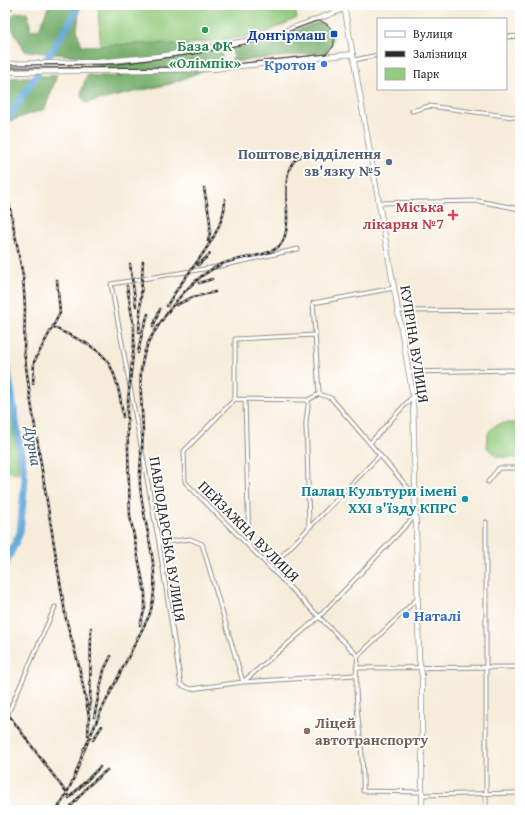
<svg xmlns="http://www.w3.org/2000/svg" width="525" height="815" font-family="'Gentium Book Plus',serif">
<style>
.green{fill:#94cb7e;stroke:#607b54}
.forest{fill:#77af6d;stroke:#516d4c}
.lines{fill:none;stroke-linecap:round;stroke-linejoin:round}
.river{stroke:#66aadb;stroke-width:7}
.minor-casing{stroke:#918c82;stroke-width:5}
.secondary-casing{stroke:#918c82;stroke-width:6}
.minor{stroke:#fff;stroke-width:3}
.secondary{stroke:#fff;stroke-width:4.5}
.tram{stroke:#2b2b2b;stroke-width:1}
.rail-casing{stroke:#2b2b2b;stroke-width:2.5}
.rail{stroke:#fff;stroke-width:1;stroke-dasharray:3;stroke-linecap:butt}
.leisure-dot{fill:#2e9e5b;stroke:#fff;stroke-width:1.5}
.transit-dot{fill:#1a4fb4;stroke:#fff;stroke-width:1.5}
.shop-dot{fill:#3f7fe0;stroke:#fff;stroke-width:1.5}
.service-dot{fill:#5c6f8a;stroke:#fff;stroke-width:1.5}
.health-dot{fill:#e0444e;stroke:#fff;stroke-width:1.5}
.culture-dot{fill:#0f9aa8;stroke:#fff;stroke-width:1.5}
.education-dot{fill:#8d6e63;stroke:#fff;stroke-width:1.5}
.labels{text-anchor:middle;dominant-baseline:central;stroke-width:3.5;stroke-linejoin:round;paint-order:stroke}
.transit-label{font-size:15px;font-weight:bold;fill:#164399;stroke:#fff;text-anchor:end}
.leisure-label{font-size:15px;font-weight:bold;fill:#27864d;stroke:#fff}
.shop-label{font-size:15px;font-weight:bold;fill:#366cbe;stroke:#fff;text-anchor:end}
.service-label{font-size:15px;font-weight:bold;fill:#4e5e75;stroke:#fff;text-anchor:end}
.health-label{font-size:15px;font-weight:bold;fill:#be3a42;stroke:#fff;text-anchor:end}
.street-label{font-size:15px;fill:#2b2b2b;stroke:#fff}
.culture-label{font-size:15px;font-weight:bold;fill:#0d838f;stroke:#fff;text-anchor:end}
.education-label{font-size:15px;font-weight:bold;fill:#785e54;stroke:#fff;text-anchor:start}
.water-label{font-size:16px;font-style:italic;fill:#435e71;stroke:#fff}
</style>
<rect width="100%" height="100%" fill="#fff"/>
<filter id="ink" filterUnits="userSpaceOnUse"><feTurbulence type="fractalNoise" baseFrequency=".025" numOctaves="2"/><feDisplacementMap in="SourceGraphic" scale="8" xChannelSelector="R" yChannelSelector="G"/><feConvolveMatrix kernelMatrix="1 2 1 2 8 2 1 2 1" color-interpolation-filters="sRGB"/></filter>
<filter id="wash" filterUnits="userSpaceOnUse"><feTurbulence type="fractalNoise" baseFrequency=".012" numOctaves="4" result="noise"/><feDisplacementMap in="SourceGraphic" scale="16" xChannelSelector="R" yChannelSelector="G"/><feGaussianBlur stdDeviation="0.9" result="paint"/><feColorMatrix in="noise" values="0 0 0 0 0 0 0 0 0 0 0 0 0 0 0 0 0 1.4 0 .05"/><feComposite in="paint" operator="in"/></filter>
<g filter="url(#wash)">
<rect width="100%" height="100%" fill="#f7ecda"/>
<path class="green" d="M98,5H294L297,18L267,32L238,38L101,54Z
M5,347L19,473L5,472Z
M503,423H520V458L497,457L487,448C485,434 490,426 503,423Z"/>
<path class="forest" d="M49,5H80L77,31L82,46L164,43L222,50V63L170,84L86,103L80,95L87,75L122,77L76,56L25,51L7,20L15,13L27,12L31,30L39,29Z
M320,23C333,29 336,41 327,52L230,62L234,56L230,49L265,42L314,24Z
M57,75L45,109L10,121L5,125V83L9,78Z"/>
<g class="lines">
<path class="river" d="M46,60L75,14L76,5
M5,123L38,73
M5,352L25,479L20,533L5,565"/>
</g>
</g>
<g filter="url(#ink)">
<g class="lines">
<defs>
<path id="minor" d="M7,5L10,8
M506,37L520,36
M354,60L378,55
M412,111L429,106L520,118
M379,203L478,201L520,209
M298,249L216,267L111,284L159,543L181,685L191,689L243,682L319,617L416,515
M398,311L520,310
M408,372L520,370
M319,394L313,303L394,288
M319,394L331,398L415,496
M235,399L184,451L185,482L358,656C351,701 365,746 363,791L421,792
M235,399V339L315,335
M235,399L308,400L319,394
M245,400L249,547
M308,400C309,410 305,418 306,428C308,461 308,494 309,527
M370,443L413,396
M488,482L499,468H520
M486,522V810
M159,543L190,539L202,544L243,682L355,675
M270,568L380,455
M358,656L418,598
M356,668L520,667
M5,720L55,607
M422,795L520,793"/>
<path id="secondary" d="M344,5L413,396L419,658L422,676V810
M5,64L98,62L161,56L269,37L344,9
M5,72L213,69L353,54"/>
</defs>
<use href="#minor" class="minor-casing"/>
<use href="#secondary" class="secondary-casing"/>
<use href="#minor" class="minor"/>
<use href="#secondary" class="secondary"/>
<path class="tram" d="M5,65L119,64L194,54L265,40L316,21C330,21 337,34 333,47L326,54L208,67L5,68"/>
<defs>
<path id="rail" d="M204,188C206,204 214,226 208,241
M7,193L23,276L25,308L24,351L30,396L66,619L79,666L89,716L88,735
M130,264L136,306
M198,265L210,254
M199,283L212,279
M127,286L134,329
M176,305L193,297L215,292
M167,306C183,274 226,236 225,199
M134,324V344L127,410L129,487L130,516L145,593V608L140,625
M153,327L160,309
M55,328C70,336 91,343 103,356C116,368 121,400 123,417
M139,332L143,261
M138,353L142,333L148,314
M33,384L34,362L60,313L57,280
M90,709L91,628
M5,710L68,795
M94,717L104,670L111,656
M93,740L102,726
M83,753L101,711L149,616C164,574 143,527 140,485C139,468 142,451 143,434C143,399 133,366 153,334C170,307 192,277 222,264C237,257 272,257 281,244C298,221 270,164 306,154
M69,798L100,767
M57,810C70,790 78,771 84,748
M68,810L88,786L107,770"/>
</defs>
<use href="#rail" class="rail-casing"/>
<use href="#rail" class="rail"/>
</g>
</g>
<circle class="leisure-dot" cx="205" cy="30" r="4"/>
<rect class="transit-dot" x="330" y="30" width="8" height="8" rx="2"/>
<g class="shop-dot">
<circle cx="324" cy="64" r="4"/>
<circle cx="406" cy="615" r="4"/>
</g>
<circle class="service-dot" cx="389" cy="162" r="4"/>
<path class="health-dot" d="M451 209h4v4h4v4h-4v4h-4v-4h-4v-4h4z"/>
<circle class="culture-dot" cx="465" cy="499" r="4"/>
<circle class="education-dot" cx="307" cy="731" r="4"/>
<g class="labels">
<g class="transit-label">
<text x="326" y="34">Донгірмаш</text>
</g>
<g class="leisure-label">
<text x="205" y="45">База ФК<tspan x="205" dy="17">«Олімпік»</tspan></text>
</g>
<g class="shop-label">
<text x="316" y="64">Кротон</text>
<text x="414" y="615" text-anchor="start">Наталі</text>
</g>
<g class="service-label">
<text x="381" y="153">Поштове відділення<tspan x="381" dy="17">зв'язку №5</tspan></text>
</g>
<g class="health-label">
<text x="444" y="206">Міська<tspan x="444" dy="17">лікарня №7</tspan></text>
</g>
<g class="street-label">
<text transform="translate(415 344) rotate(81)">КУПРІНА ВУЛИЦЯ</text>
<text transform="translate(249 531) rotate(45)">ПЕЙЗАЖНА ВУЛИЦЯ</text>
<text transform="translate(168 539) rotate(81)">ПАВЛОДАРСЬКА ВУЛИЦЯ</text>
</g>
<g class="culture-label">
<text x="457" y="490">Палац Культури імені<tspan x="457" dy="17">XXI з'їзду КПРС</tspan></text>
</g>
<g class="education-label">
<text x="315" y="722">Ліцей<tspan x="315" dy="17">автотранспорту</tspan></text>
</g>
<g class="water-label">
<text transform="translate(34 446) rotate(81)">Дурна</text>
</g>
</g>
<rect width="525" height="815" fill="none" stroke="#fff" stroke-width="20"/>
<rect x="377" y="18" width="130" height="72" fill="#ffffff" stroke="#aaaaaa"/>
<rect x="385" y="31" width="20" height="6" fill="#ffffff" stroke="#aaaaaa"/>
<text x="413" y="38" font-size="12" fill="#2b2b2b">Вулиця</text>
<rect x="385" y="51" width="20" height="6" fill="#2b2b2b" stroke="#aaaaaa"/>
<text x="413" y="58" font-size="12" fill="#2b2b2b">Залізниця</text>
<rect x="385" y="68" width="20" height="12" fill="#94cb7e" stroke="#aaaaaa"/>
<text x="413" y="78" font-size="12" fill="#2b2b2b">Парк</text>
</svg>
